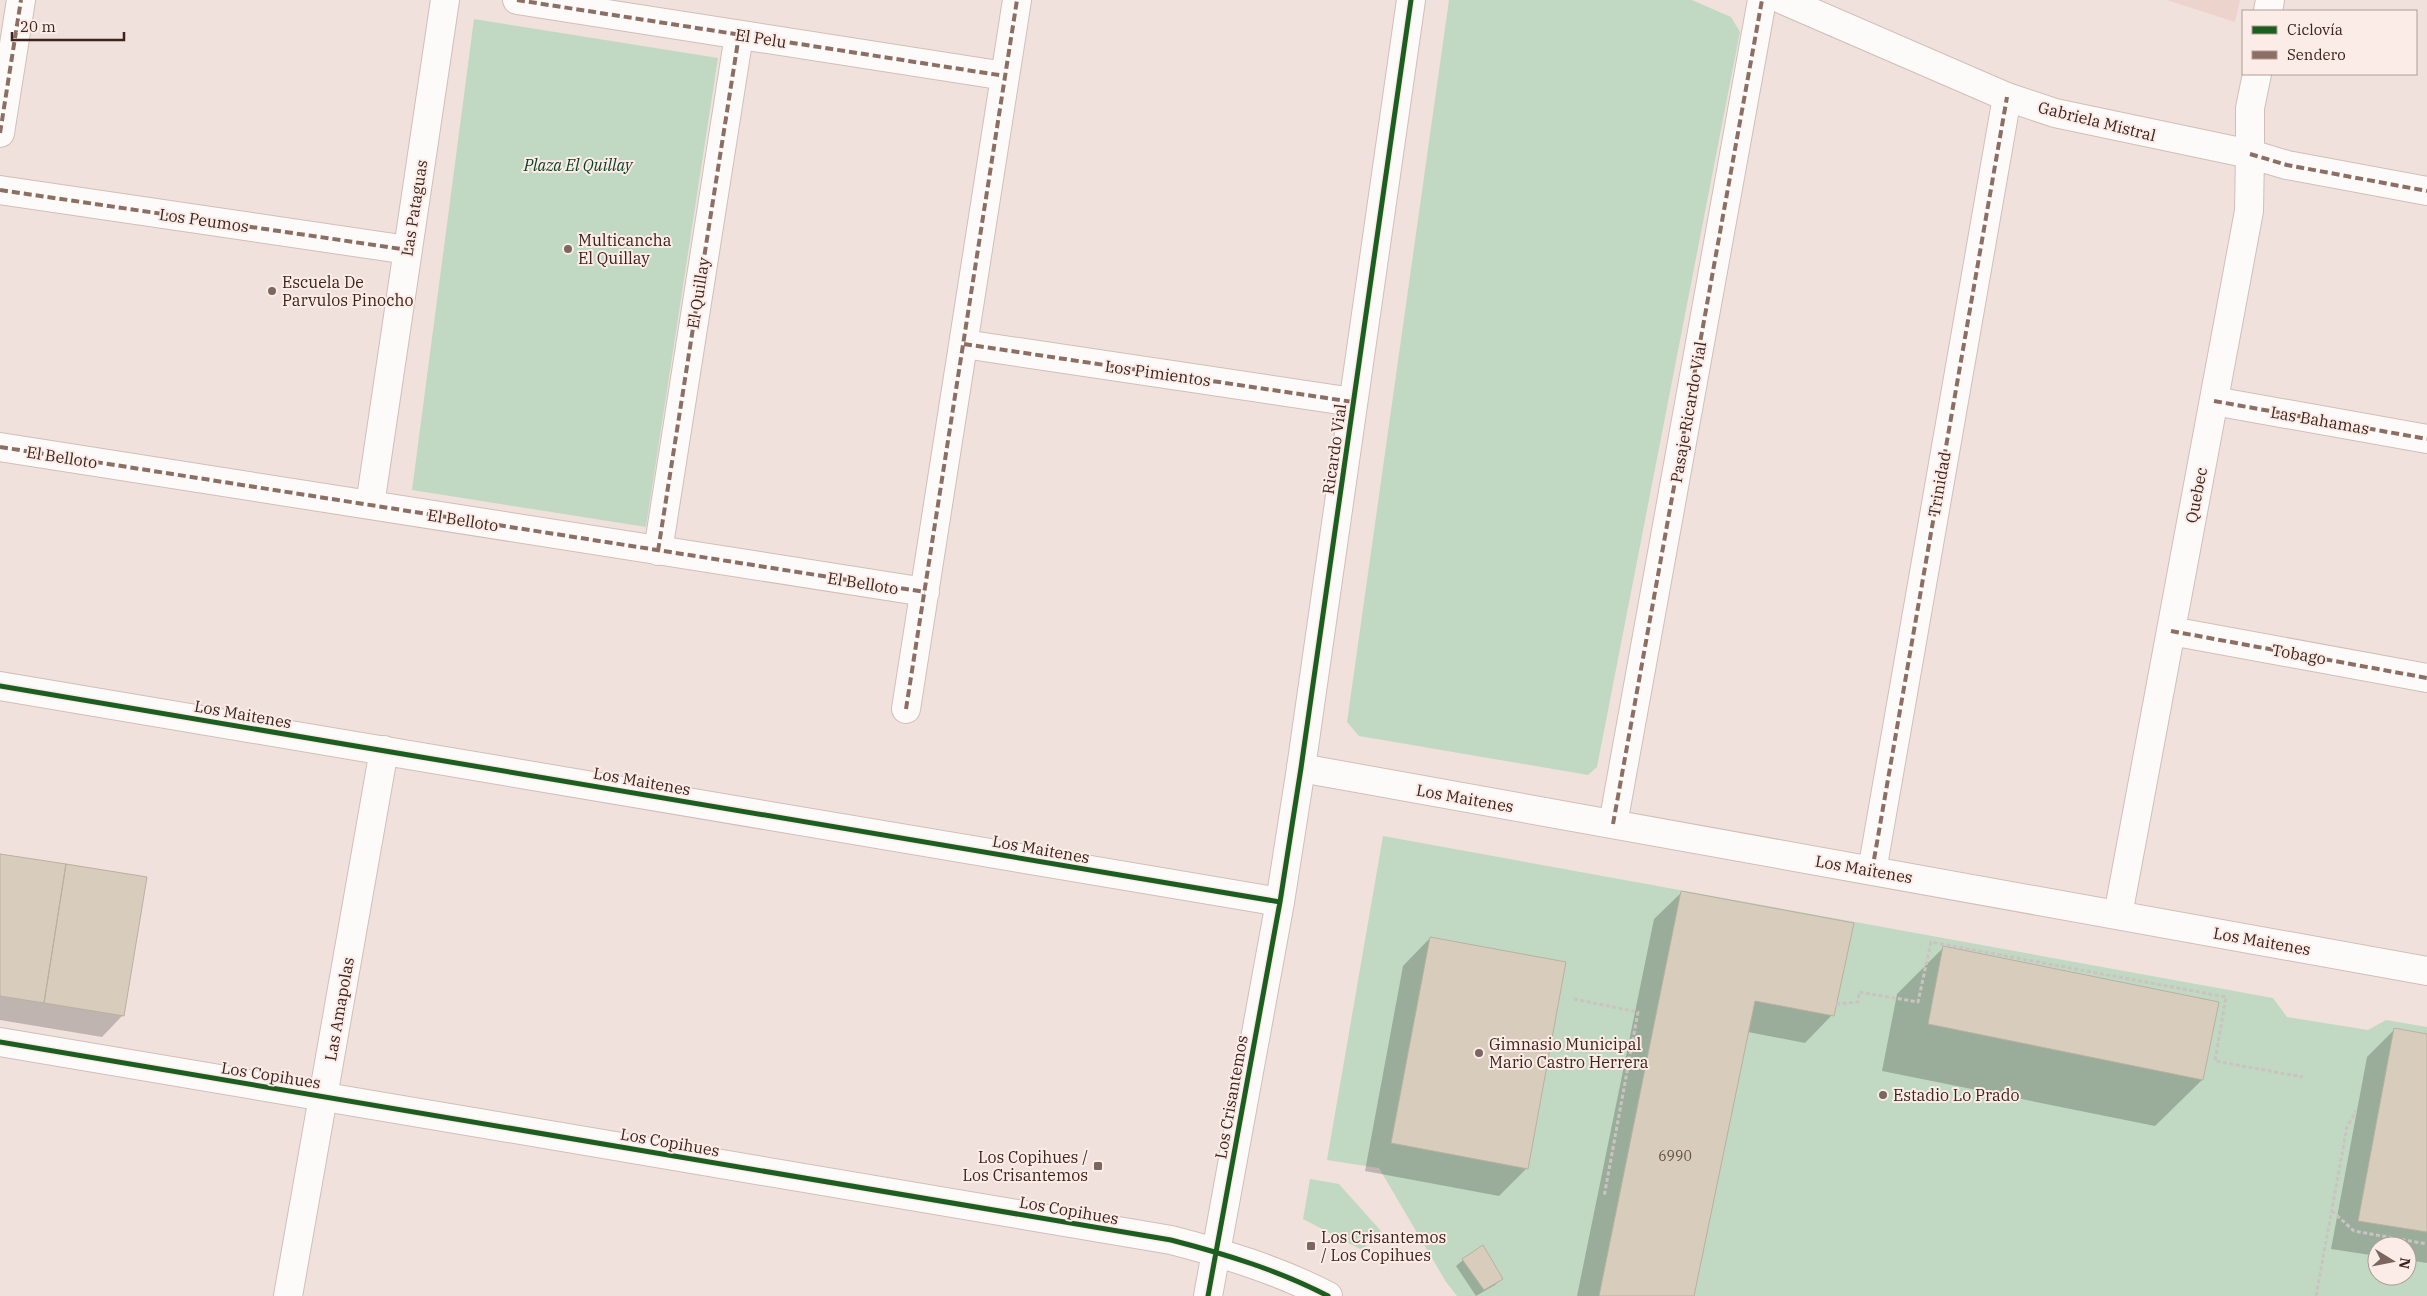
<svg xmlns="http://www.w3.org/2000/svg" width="2427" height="1296" font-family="'IBM Plex Serif',serif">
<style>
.built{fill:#ecd3cc}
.green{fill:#c1d9c2;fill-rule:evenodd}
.shadow{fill:#0003}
.building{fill:#d8cdbd;stroke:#b9b0a1}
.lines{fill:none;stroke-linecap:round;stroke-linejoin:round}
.street-casing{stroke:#d2beb7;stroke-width:30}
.secondary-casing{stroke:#d2beb7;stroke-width:30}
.path{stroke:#cbc3c1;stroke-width:3;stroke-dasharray:4 2.5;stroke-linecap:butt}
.street{stroke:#fdfafa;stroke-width:28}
.secondary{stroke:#fdfafa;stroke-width:28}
.quiet{stroke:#8d6e63;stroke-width:4;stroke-dasharray:8 4;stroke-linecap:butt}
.cycleway-casing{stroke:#fbece8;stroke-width:8}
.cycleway{stroke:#1b5e20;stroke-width:5}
.poi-dot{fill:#7c665f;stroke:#fbece8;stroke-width:2}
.labels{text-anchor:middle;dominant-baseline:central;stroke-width:4;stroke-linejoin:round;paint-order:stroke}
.number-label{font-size:14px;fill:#644e44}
.street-label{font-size:16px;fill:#3d231c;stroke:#fbece8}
.park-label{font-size:16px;font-style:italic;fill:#043d21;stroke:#fbece8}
.poi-label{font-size:16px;fill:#3d231c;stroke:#fbece8;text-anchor:start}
</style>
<rect width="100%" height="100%" fill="#f1e1dc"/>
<path class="built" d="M2167,0H2240L2235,22Z"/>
<path class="green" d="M1449,0H1692L1731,17L1740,32L1597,767L1588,775L1359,736L1347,722Z
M474,19L718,58L646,527L412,490Z
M1383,836L2273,998L2287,1017L2368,1030L2386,1020L2427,1027V1296H1457L1446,1282L1379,1168L1327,1160ZM2377,1246H2407V1276H2377Z
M1310,1179L1339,1184L1381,1231L1362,1250L1303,1219Z"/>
<path class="shadow" d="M0,855L123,1015L102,1037L0,1020Z
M1682,892L1832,1015L1805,1043L1748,1032L1693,1296H1577L1654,919Z
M1430,938L1527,1168L1499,1196L1365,1171L1403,966Z
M1944,947L2202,1080L2155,1126L1882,1071L1897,994Z
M2395,1029L2427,1035V1263L2407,1260V1246H2377V1256L2331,1249L2367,1057Z
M1463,1260L1502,1278L1495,1285L1476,1296L1456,1266Z"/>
<path class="building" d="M0,854L66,864L44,1003L0,996Z
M66,864L147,877L124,1016L44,1003Z
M1681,891L1854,923L1834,1016L1755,1001L1694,1296H1599Z
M1430,937L1566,962L1528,1169L1391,1143Z
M1943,946L2219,1002L2203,1080L1928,1024Z
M2394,1028L2427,1034V1232L2358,1221Z
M1483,1245L1503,1279L1484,1290L1462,1259Z"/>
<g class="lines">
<defs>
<path id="street" d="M517,0L1005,76
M0,133L21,0
M0,190L408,250
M964,344L1353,402
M2214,401L2427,439
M0,447L925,592
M370,505L445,0
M658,551L739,35
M2171,631L2427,678
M0,686L1280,902
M906,709L1017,0
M1301,768L2427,971
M1613,824L1762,0
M1872,871L2007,97
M2118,915L2249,211L2250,154L2287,165L2427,191
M288,1296L384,750"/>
<path id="secondary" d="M1783,0L2007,97L2055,113L2250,154V108L2257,74
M2268,11L2270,0
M0,1042L1171,1240C1225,1254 1278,1270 1328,1296
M1208,1296L1280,902L1301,768L1411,0"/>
</defs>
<use href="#street" class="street-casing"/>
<use href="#secondary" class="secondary-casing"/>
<path class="path" d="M1574,999L1638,1012L1604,1197
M1836,1004L1858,1002L1859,992L1918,1002L1931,942L2226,997L2215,1061L2303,1077
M2332,1211L2354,1231L2427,1244
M2316,1296L2347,1127L2356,1111"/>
<use href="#street" class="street"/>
<use href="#secondary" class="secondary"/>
<path class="quiet" d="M517,0L1005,76
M0,133L21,0
M2250,154L2287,165L2427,191
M0,190L408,250
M964,344L1353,402
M2214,401L2427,439
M0,447L925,592
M658,551L739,35
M2171,631L2427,678
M906,709L1017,0
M1613,824L1762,0
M1872,871L2007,97"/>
<defs>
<path id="cycleway" d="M0,686L1280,902
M0,1042L1171,1240C1225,1254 1278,1270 1328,1296
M1208,1296L1280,902L1301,768L1411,0"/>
</defs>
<use href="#cycleway" class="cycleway-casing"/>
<use href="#cycleway" class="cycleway"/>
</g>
<g class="poi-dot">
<circle cx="568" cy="249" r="5"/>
<circle cx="272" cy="291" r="5"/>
<circle cx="1479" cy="1053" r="5"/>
<circle cx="1883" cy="1095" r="5"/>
<rect x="1093" y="1161" width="10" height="10" rx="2.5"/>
<rect x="1306" y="1241" width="10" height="10" rx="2.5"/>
</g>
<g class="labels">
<g class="number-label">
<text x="1675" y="1156">6990</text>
</g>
<g class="street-label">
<text transform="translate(761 38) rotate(9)">El Pelu</text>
<text transform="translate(2097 121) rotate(14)">Gabriela Mistral</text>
<text transform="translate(414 208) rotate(-81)">Las Pataguas</text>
<text transform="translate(204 220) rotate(8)">Los Peumos</text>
<text transform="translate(698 293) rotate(-81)">El Quillay</text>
<text transform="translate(1158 373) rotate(8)">Los Pimientos</text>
<text transform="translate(1688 412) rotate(-80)">Pasaje Ricardo Vial</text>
<text transform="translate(2320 420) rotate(10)">Las Bahamas</text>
<text transform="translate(1334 449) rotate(-82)">Ricardo Vial</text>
<text transform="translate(62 457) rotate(9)">El Belloto</text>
<text transform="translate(1939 484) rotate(-80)">Trinidad</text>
<text transform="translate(2196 495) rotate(-79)">Quebec</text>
<text transform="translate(463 520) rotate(9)">El Belloto</text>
<text transform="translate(863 583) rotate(9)">El Belloto</text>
<text transform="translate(2299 654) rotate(10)">Tobago</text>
<text transform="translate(243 714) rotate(10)">Los Maitenes</text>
<text transform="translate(642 781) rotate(10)">Los Maitenes</text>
<text transform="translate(1465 798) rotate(10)">Los Maitenes</text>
<text transform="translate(1041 849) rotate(10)">Los Maitenes</text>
<text transform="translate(1864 869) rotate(10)">Los Maitenes</text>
<text transform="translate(2262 941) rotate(10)">Los Maitenes</text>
<text transform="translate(339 1009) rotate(-80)">Las Amapolas</text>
<text transform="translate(271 1075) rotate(9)">Los Copihues</text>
<text transform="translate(1231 1097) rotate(-80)">Los Crisantemos</text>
<text transform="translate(670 1142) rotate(10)">Los Copihues</text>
<text transform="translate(1069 1210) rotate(10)">Los Copihues</text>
</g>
<g class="park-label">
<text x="578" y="165">Plaza El Quillay</text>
</g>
<g class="poi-label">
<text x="578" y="240">Multicancha<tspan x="578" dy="18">El Quillay</tspan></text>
<text x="282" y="282">Escuela De<tspan x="282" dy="18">Parvulos Pinocho</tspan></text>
<text x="1489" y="1044">Gimnasio Municipal<tspan x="1489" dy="18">Mario Castro Herrera</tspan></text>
<text x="1893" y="1095">Estadio Lo Prado</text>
<text x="1088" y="1157" text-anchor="end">Los Copihues /<tspan x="1088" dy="18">Los Crisantemos</tspan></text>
<text x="1321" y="1237">Los Crisantemos<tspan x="1321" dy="18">/ Los Copihues</tspan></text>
</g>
</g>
<rect x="2242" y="10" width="175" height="65" fill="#fbece8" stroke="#af9c96"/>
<rect x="2252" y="26" width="25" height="8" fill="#1b5e20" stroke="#af9c96"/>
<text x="2287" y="35" font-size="15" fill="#3d231c">Ciclovía</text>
<rect x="2252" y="51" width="25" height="8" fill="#8d6e63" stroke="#af9c96"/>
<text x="2287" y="60" font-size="15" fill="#3d231c">Sendero</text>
<g transform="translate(2392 1261) rotate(100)"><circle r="24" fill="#fbece8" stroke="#af9c96"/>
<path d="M0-4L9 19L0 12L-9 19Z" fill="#7c665f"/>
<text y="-8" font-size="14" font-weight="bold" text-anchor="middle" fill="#3d231c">N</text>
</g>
<path d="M12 32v8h112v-8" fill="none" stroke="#3d231c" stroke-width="2.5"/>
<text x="20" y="32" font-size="15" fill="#3d231c" stroke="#fbece8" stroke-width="4" paint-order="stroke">20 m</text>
</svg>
